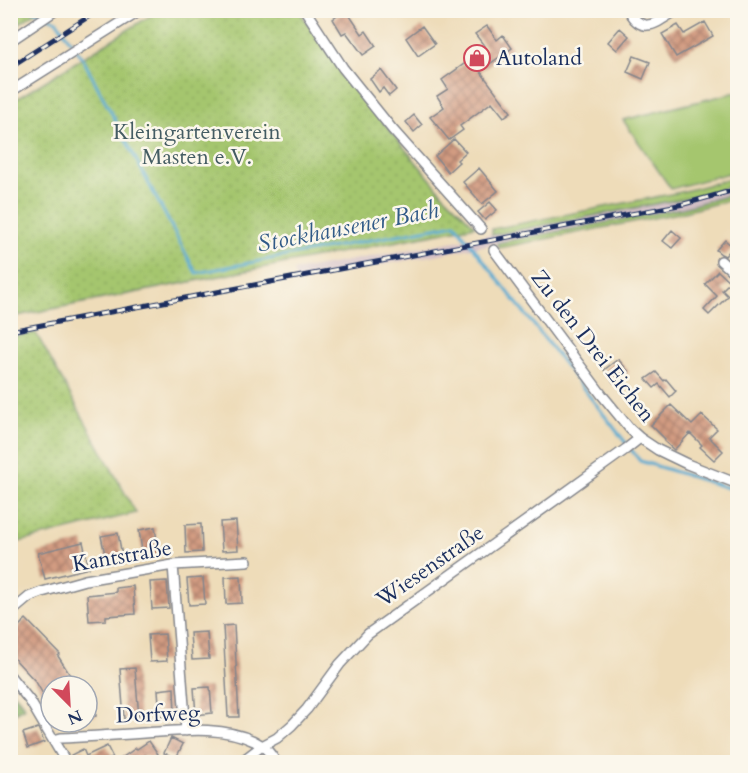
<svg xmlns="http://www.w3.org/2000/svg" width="748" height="773" font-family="Cardo,serif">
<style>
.railway{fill:#d2bec5}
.grass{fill:#a5c66e;stroke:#607a66;stroke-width:1.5}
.forest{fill:url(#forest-firs);stroke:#506d60;stroke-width:1.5}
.garden{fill:url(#garden-dots);stroke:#607a66;stroke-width:1.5}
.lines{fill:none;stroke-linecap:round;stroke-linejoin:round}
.stream{stroke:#56aad2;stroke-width:3}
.building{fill:url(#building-cross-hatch)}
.street-casing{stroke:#84868c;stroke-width:12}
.street{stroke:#fff;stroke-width:9}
.rail-casing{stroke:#1b2f5e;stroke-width:5}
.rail{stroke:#fbf7ec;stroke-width:3;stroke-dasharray:9;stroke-linecap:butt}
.labels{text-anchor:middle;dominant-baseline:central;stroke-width:5;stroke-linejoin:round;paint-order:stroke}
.poi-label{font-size:22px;fill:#1b2f5e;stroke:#fbf7ec;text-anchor:start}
.park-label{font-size:22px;fill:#445c63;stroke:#fbf7ec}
.street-label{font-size:22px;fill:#1b2f5e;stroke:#fbf7ec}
.water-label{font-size:24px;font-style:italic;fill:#305a87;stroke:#fbf7ec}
</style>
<defs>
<pattern id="forest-firs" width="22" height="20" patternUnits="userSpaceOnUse" patternTransform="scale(1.5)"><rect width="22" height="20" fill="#84ab61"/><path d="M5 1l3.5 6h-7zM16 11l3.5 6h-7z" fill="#6b8c53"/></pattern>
<pattern id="garden-dots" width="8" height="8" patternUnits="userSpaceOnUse" patternTransform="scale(1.5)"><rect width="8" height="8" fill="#a5c66e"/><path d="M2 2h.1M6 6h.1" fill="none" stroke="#8daa62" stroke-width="1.8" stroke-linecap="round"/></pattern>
<pattern id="building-cross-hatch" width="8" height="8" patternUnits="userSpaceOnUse" patternTransform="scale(1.5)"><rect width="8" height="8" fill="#d29b81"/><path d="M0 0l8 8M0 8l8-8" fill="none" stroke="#aa7f6d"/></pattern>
</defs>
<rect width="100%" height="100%" fill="#fbf7ec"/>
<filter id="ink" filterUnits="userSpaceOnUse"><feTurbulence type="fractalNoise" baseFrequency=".0167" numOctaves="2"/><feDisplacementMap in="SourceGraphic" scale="12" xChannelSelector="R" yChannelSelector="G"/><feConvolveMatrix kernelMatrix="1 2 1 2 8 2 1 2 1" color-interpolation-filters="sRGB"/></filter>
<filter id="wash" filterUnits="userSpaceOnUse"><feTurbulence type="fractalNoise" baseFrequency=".008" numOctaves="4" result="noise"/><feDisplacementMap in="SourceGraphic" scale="24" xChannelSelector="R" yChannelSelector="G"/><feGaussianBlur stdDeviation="1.35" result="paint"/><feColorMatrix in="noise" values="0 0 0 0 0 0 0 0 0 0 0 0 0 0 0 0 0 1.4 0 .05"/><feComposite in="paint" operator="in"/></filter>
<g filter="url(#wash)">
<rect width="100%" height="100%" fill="#eedcb9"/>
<path class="railway" d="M737,185V193L683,208L583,227L296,281L294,271L681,199Z"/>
<path class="grass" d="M737,92V171L671,189L623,120Z
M737,177V185L681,199L492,235V229L681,192Z
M737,193V198L684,212L499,248L497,243L683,208Z"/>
<path class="forest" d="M10,688L25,707L11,715H10Z"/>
<path class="garden" d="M11,10H37V11L32,15L11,29Z
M158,11H299L341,72L442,193L475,226L11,317L10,103Z
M36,333L136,513L19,542L10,531L11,337Z"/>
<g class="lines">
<path class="stream" d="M33,10L57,21L84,61L196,273L455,224L640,461L738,491"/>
</g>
<g id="blocks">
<path class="building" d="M346,10L362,34L366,31L376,46L363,55L346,32L342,34L333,19Z
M705,22L713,36L676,57L662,34L678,25L684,34Z
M422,26L435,44L418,56L406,38Z
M487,26L497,40L503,35L512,48L480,71L511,112L504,117L492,102L460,126L463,130L449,140L430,117L444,107L437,96L448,89L442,80L486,48L475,34Z
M620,28L629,36L617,50L608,42Z
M634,56L650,62L643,79L627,72Z
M381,70L396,90L389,96L383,88L379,92L370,79Z
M414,115L422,125L414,132L406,122Z
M454,139L466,152L457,160L459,162L448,172L435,156Z
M479,168L498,191L482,204L463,182Z
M490,202L497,210L485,220L478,212Z
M672,230L681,238L672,248L663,241Z
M725,240L733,247L725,256L721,254L716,250Z
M718,271L730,282L722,290L728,296L709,315L704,310L717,296L705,284Z
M618,359L629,372L614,383L604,370Z
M656,372L664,381L666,379L676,391L670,397L659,384L654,388L646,379Z
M671,405L692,425L702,415L717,429L709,437L723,451L714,460L700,447L702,445L690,433L674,450L664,441L665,439L651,425Z
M236,521L238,550L222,551L220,522Z
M201,524L202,552L186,553L185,525Z
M155,527L159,555L143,558L139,530Z
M118,533L123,562L107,564L101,536Z
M83,542L89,568L45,579L38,553Z
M241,576L242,603L226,604L225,577Z
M203,578L205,604L189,605L187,579Z
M167,581L169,608L152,609L150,582Z
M133,586L135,614L106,616V620L89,621L87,595L116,592V588Z
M26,619L60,654L58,656L77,686H51V708L36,682L10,654V625L15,630Z
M234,625L239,717H228L223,626Z
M207,632L209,659L192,660L190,633Z
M165,634L167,661L150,662L148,635Z
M135,668L139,718L124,719L120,669Z
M210,687L212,713L196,715L194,688Z
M174,688L175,716L160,717L158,690Z
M87,689H93L96,716L87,717Z
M38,728L44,742L28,748L23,733Z
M171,738L183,744L176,758L164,753Z
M149,741L158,754L149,760L145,755L135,762H116L136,748L137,749Z
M107,746L113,758L102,762H73H74L71,755L83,749L86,756Z"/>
</g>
</g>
<g filter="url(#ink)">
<use href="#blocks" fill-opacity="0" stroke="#84868c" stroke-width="1.5"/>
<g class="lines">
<defs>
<path id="street" d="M305,10L343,68L392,129L481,229
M628,10C643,37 657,22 677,10
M10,41L56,10
M10,92L140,10
M494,250L602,395L630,429L640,438L658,450L687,464L738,484
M721,261L738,276
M173,565L186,731
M10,613L29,597L42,592L85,580L173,565L247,561
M10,676L30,701L66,762
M53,740L61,738C88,737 116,735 144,733C179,731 221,725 254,741C265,746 270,753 276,762
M241,762L262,746L277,738L292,725L307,709L340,664L368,634L558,498L626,449L640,438"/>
</defs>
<use href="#street" class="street-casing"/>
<use href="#street" class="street"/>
<defs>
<path id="rail" d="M10,67L99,10
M10,331L684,204L738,189"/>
</defs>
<use href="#rail" class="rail-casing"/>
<use href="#rail" class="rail"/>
</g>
</g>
<defs>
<symbol id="shop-ring" viewBox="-11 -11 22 22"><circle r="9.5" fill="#fbf7ec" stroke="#d1495b" stroke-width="1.5"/><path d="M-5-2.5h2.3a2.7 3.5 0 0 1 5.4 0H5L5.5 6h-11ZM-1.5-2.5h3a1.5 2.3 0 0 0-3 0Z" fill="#d1495b"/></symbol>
</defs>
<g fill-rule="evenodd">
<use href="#shop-ring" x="462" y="43" width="30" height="30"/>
</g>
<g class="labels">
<g class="poi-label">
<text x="496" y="58">Autoland</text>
</g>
<g class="park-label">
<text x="197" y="132">Kleingartenverein<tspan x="197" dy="25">Masten e.V.</tspan></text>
</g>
<g class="street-label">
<text transform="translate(593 346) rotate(52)">Zu den Drei Eichen</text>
<text transform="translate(122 556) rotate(-10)">Kantstraße</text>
<text transform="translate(430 566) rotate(-35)">Wiesenstraße</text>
<text transform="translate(158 714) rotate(-2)">Dorfweg</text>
</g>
<g class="water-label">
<text transform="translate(348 227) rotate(-11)">Stockhausener Bach</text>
</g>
</g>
<rect width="748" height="773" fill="none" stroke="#fbf7ec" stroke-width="36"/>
<g transform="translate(69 704) rotate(156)"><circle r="28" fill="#fbf7ec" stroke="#a1a7b3" stroke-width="1.5"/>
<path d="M0-4.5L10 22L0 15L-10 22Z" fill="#d1495b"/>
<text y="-9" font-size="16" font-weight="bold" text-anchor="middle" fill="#1b2f5e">N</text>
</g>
</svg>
